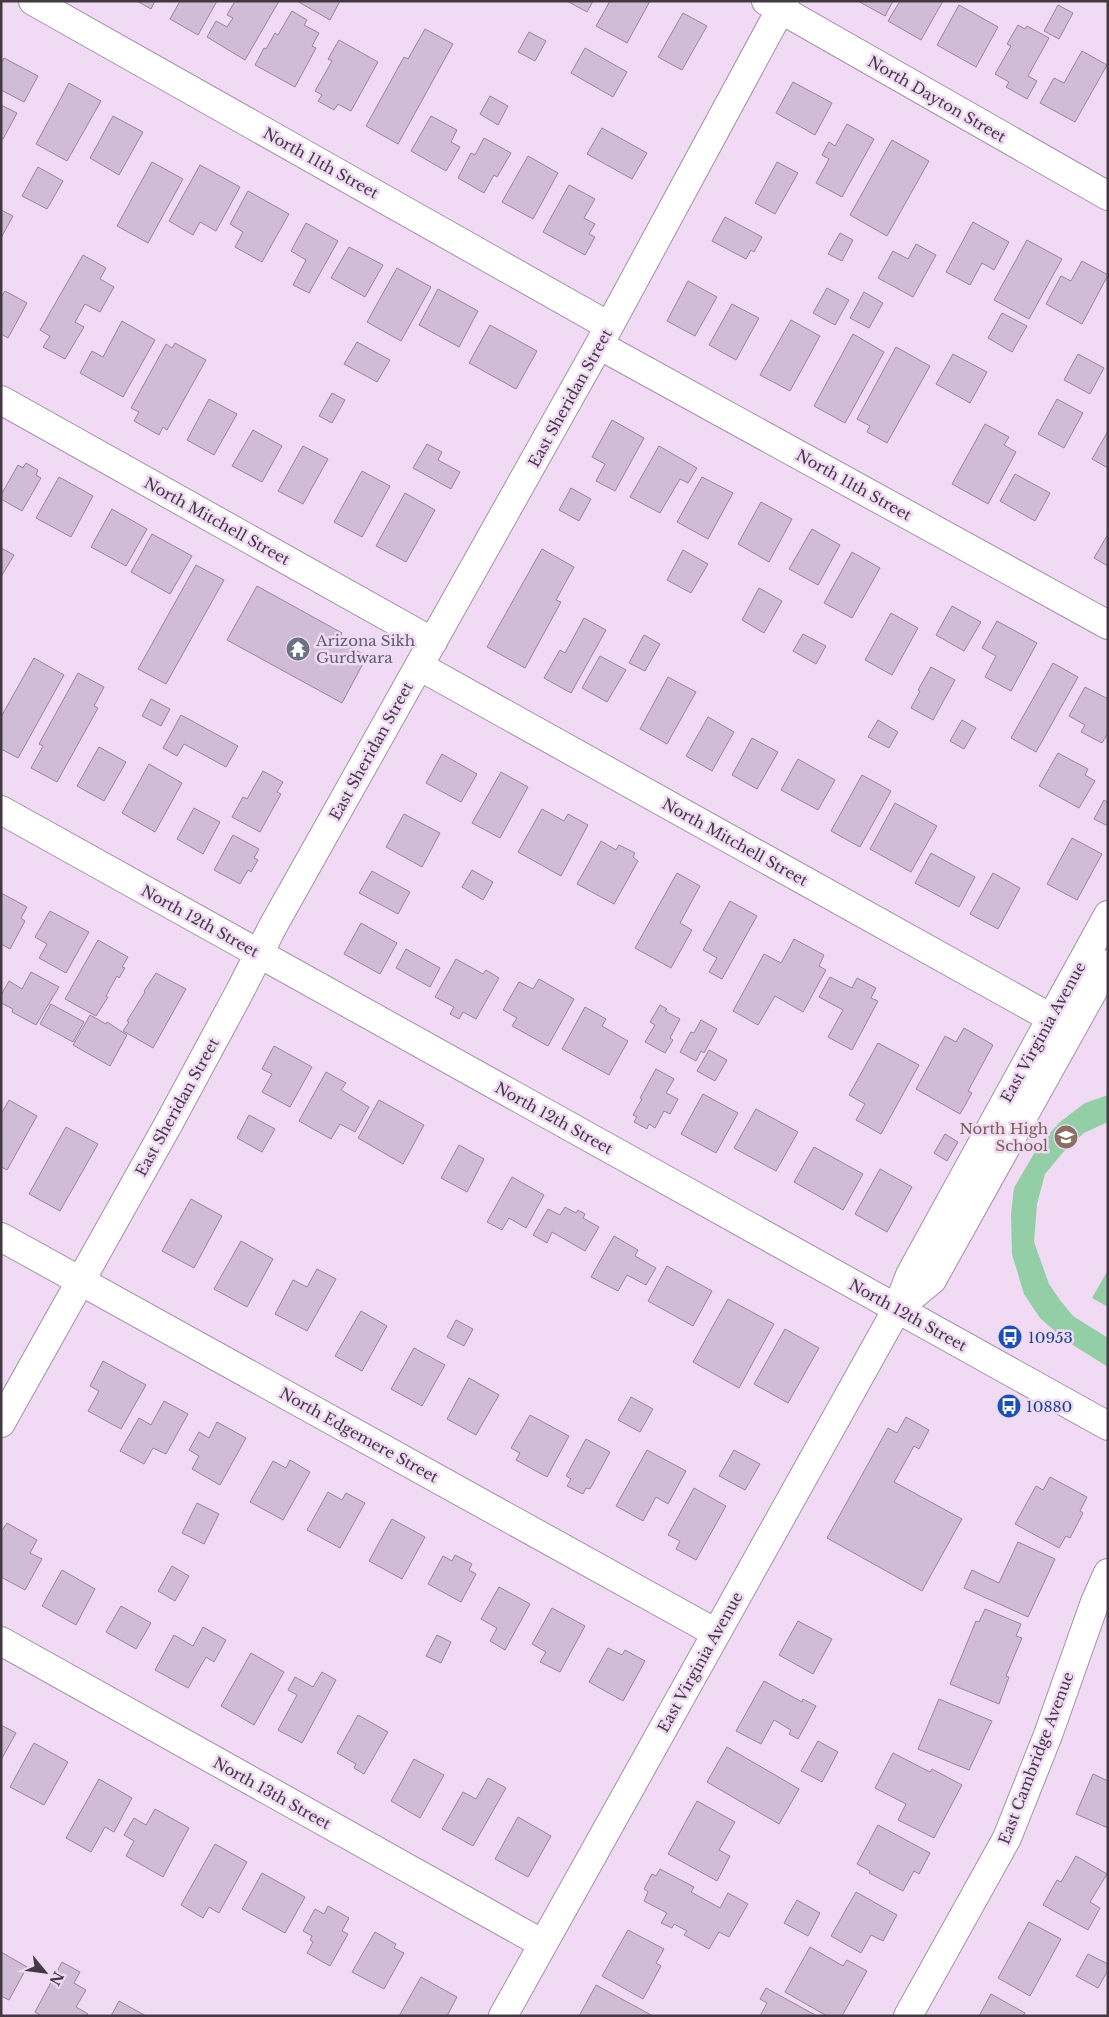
<svg xmlns="http://www.w3.org/2000/svg" width="1109" height="2017" font-family="'Libre Baskerville',serif">
<style>
.green{fill:#93cea6}
.building{fill:#d1bcd5;stroke:#9a859d}
.lines{fill:none;stroke-linecap:round;stroke-linejoin:round}
.minor-casing{stroke:#a490a8;stroke-width:30}
.minor{stroke:#fff;stroke-width:28}
.labels{text-anchor:middle;dominant-baseline:central;stroke-width:5;stroke-linejoin:round;paint-order:stroke}
.street-label{font-size:15px;fill:#423943;stroke:#f0daf4}
.worship-label{font-size:15px;fill:#5b616d;stroke:#f0daf4;text-anchor:start}
.education-label{font-size:15px;fill:#785e54;stroke:#f0daf4;text-anchor:end}
.transit-label{font-size:15px;fill:#164399;stroke:#f0daf4;text-anchor:start}
</style>
<rect width="100%" height="100%" fill="#f0daf4"/>
<path class="green" d="M1108,1095V1122L1084,1133L1065,1150L1045,1174L1037,1204L1034,1242L1049,1284L1060,1300L1073,1316L1108,1338V1367L1065,1340L1040,1318L1024,1294L1012,1254L1011,1214L1014,1188L1039,1145L1060,1122L1085,1103Z
M1108,1270V1307L1092,1298Z"/>
<path class="building" d="M137,1H155L151,9Z
M180,1H217L198,35L170,19Z
M235,1H279L245,60L207,37L216,21L227,27L233,18L227,15Z
M297,1H340L330,20Z
M567,1H593L587,12Z
M610,1H650L627,43L596,26Z
M858,1H893L885,16Z
M900,1H943L921,40L888,21Z
M959,5L998,27L976,67L937,45Z
M1058,5L1073,13L1059,39L1044,31Z
M292,11L307,20L304,25L319,33L312,46L316,48L295,87L255,65L264,48L266,49L275,33L278,35Z
M683,13L707,26L682,70L658,57Z
M1018,25L1025,29L1027,26L1049,38L1028,76L1037,81L1027,99L1006,87L1009,82L995,74L1011,46L1007,44Z
M425,29L453,44L398,144L366,126L404,57L408,59Z
M529,32L546,41L535,61L518,52Z
M339,40L378,62L351,111L338,104L334,110L318,101L322,95L315,91L332,61L328,59Z
M585,48L627,72L613,97L571,73Z
M1082,51L1107,65L1075,122L1040,103L1054,78L1064,83Z
M4,58L38,76L24,102L1,90V64Z
M793,82L832,103L815,135L776,113Z
M69,83L101,101L67,161L36,144Z
M490,96L508,106L498,125L480,114Z
M1,105L17,113L3,139L1,138Z
M113,116L143,132L119,175L90,158Z
M431,116L457,130L451,142L460,147L446,171L411,151Z
M847,124L874,139L842,197L816,183L829,159L822,155L829,142L835,146Z
M602,128L647,153L632,179L587,154Z
M484,138L511,153L497,177L494,175L484,193L458,178L471,153L475,155Z
M892,140L929,161L887,236L850,215Z
M528,156L558,173L533,219L502,202Z
M152,162L183,179L148,243L117,226Z
M777,162L798,173L775,214L755,203Z
M200,165L240,187L216,231L200,222L193,235L169,221Z
M38,167L63,181L47,209L22,196Z
M569,185L595,199L584,218L595,224L589,234L595,237L585,255L543,232Z
M248,191L289,214L262,262L235,247L243,232L230,224Z
M1,210L13,216L1,238Z
M725,217L762,237L754,252L751,250L746,259L712,241Z
M973,222L1009,242L994,270L982,263L970,285L946,272Z
M306,223L338,241L309,293L293,285L306,260L291,251Z
M840,233L853,240L842,261L828,254Z
M1027,240L1062,259L1029,319L994,300Z
M916,244L936,255L913,297L878,278L893,251L908,259Z
M349,247L383,265L365,297L331,278Z
M83,255L106,268L100,279L114,287L100,312L85,304L75,322L84,327L65,359L43,347L50,336L40,330Z
M1082,261L1108,275L1082,324L1046,304L1061,276L1071,281Z
M397,268L431,287L401,341L367,322Z
M688,281L717,297L695,336L667,321Z
M827,288L849,300L835,325L813,313Z
M438,289L478,311L459,347L419,325Z
M5,291L27,303L8,338L1,334V297Z
M864,292L883,303L869,328L850,318Z
M732,304L759,318L736,360L709,345Z
M1002,313L1027,326L1012,352L988,338Z
M791,320L820,336L790,391L760,375Z
M122,321L155,340L123,397L80,373L92,351L103,357Z
M490,325L537,351L516,389L469,363Z
M853,334L884,352L845,423L814,406Z
M357,342L390,360L377,382L344,364Z
M175,343L206,360L167,430L163,427L159,435L134,421L139,412L131,408L166,344L172,348Z
M896,347L930,366L887,443L867,432L870,426L857,419Z
M953,354L987,372L970,403L936,384Z
M1078,354L1104,368L1090,394L1064,380Z
M332,393L345,400L332,423L319,416Z
M209,399L237,414L214,455L187,440Z
M1057,399L1083,413L1064,448L1038,434Z
M612,420L644,438L615,491L596,481L605,464L592,457Z
M985,424L1009,437L1004,445L1016,452L988,504L952,484Z
M253,430L282,446L262,482L232,466Z
M1108,431V468L1092,459Z
M427,444L442,452L438,460L460,472L451,489L413,468Z
M303,446L328,459L303,504L278,491Z
M659,446L697,468L688,483L680,479L660,513L630,497Z
M26,463L38,470L36,475L41,478L22,511L1,499V495L18,465L23,468Z
M362,471L390,486L362,537L334,522Z
M1015,474L1050,493L1035,521L1000,501Z
M59,477L93,496L71,537L36,518Z
M702,477L733,493L708,539L677,522Z
M571,488L591,499L579,521L559,510Z
M405,493L435,510L406,562L376,546Z
M761,502L792,519L769,562L738,544Z
M112,509L147,529L126,566L91,547Z
M812,529L840,545L818,585L789,569Z
M152,534L192,556L170,594L131,572Z
M1108,534V566L1094,558Z
M1,548L14,555L1,577Z
M542,549L574,567L556,600L561,602L525,668L487,647Z
M683,550L708,564L691,593L667,580Z
M852,552L880,568L852,618L824,603Z
M196,565L224,580L166,684L138,669Z
M257,586L342,633L338,641L367,656L342,703L227,640Z
M759,588L782,601L764,633L742,620Z
M952,606L981,622L964,651L936,635Z
M891,613L918,628L892,675L865,660Z
M584,618L606,630L571,693L544,678L560,650L565,653Z
M997,621L1037,643L1011,691L985,677L996,656L982,648Z
M803,634L826,646L816,664L793,651Z
M644,635L660,644L645,671L629,663Z
M600,656L626,670L607,702L582,688Z
M34,658L64,675L18,758L1,749V717Z
M1053,663L1078,677L1036,752L1011,738Z
M931,667L955,680L933,720L911,708L920,691L918,690Z
M78,673L104,687L94,706L98,708L57,782L31,768L43,746L39,744Z
M668,677L696,692L667,744L640,729Z
M1085,687L1108,699V733L1102,743L1081,732L1085,725L1069,716Z
M151,699L170,709L161,726L142,716Z
M181,715L238,746L226,767L184,744L177,756L163,748Z
M708,717L734,732L712,771L686,756Z
M878,720L898,732L889,748L868,737Z
M962,720L976,728L964,749L950,741Z
M752,738L778,752L757,789L732,775Z
M99,747L126,762L104,801L77,786Z
M1058,753L1088,769L1085,775L1095,781L1079,808L1039,786Z
M442,754L477,774L461,802L426,783Z
M798,759L835,780L818,810L781,790Z
M149,764L182,783L155,832L122,813Z
M263,771L283,782L277,792L281,794L260,832L232,817L243,797L247,799Z
M501,772L528,787L500,838L472,823Z
M862,775L891,791L860,847L831,831Z
M1104,800L1108,803V826L1094,819Z
M895,803L937,826L911,872L870,849Z
M194,808L220,822L203,854L177,839Z
M542,809L564,821L568,814L588,825L561,876L518,852Z
M404,814L440,833L422,867L386,847Z
M233,835L259,849L254,858L258,860L251,872L248,870L240,884L214,870Z
M1072,838L1102,854L1077,900L1047,884Z
M601,841L616,850L619,845L635,853L633,857L638,861L614,904L577,884Z
M931,853L975,877L959,907L915,883Z
M472,870L493,882L483,900L462,887Z
M372,871L410,892L398,914L359,893Z
M677,873L700,886L680,923L692,930L671,968L635,948Z
M993,873L1020,888L998,929L970,914Z
M1,893L27,907L21,918L25,921L10,949L1,944Z
M730,901L757,916L722,979L709,972L717,958L703,950Z
M50,911L89,932L66,973L39,958L47,944L35,937Z
M361,923L397,943L380,974L344,954Z
M794,939L824,955L819,966L826,970L803,1012L775,996L758,1025L733,1011L764,954L781,963Z
M98,940L128,957L122,967L125,968L119,978L117,976L106,996L108,997L96,1016L65,999Z
M406,949L440,968L430,987L396,968Z
M456,959L483,974L486,970L499,978L476,1019L463,1012L459,1019L450,1014L454,1007L435,997Z
M31,972L59,987L36,1025L12,1012L13,1009L1,1003V995L9,981L22,989Z
M156,973L186,989L153,1048L123,1031L129,1022L127,1021L145,992L144,991Z
M830,977L852,988L857,978L876,988L871,998L878,1001L852,1050L828,1037L843,1010L819,997Z
M539,979L574,999L548,1046L512,1026L517,1018L503,1010L519,982L533,989Z
M51,1004L84,1022L73,1042L40,1024Z
M660,1005L667,1009L665,1011L680,1019L670,1038L673,1040L665,1053L645,1042L655,1025L650,1022Z
M585,1007L606,1019L602,1026L628,1041L609,1075L562,1049Z
M90,1015L106,1024L107,1022L127,1035L110,1066L73,1045Z
M701,1020L717,1029L704,1053L701,1051L696,1061L680,1052L691,1032L694,1033Z
M964,1028L993,1045L968,1091L972,1093L960,1114L916,1089L945,1036L956,1042Z
M878,1043L919,1065L881,1134L856,1120L865,1104L849,1095Z
M274,1046L312,1067L290,1107L262,1092L272,1074L262,1069Z
M709,1050L727,1060L715,1081L697,1071Z
M656,1069L674,1079L666,1093L678,1099L670,1114L664,1111L655,1128L649,1124L647,1129L634,1122L637,1117L633,1115L642,1099L640,1098Z
M326,1072L346,1083L341,1090L369,1107L355,1132L340,1124L331,1139L299,1121Z
M703,1094L738,1113L716,1153L681,1134Z
M9,1100L37,1116L7,1170L1,1167V1114Z
M379,1100L424,1125L403,1164L358,1138Z
M756,1109L798,1132L776,1171L734,1148Z
M249,1115L275,1129L262,1152L237,1138Z
M66,1127L98,1144L60,1211L29,1194Z
M945,1134L958,1142L947,1161L934,1153Z
M459,1145L484,1159L467,1192L441,1178Z
M814,1147L863,1174L843,1210L794,1182Z
M880,1169L912,1187L887,1232L855,1214Z
M512,1177L544,1195L526,1228L509,1218L502,1230L487,1222Z
M191,1199L222,1216L194,1268L162,1251Z
M565,1207L576,1213L578,1210L585,1214L583,1218L599,1227L585,1251L552,1232L547,1243L533,1235L548,1209L560,1215Z
M614,1236L638,1250L635,1256L656,1268L646,1285L627,1275L618,1291L591,1277Z
M241,1241L273,1259L247,1307L214,1289Z
M667,1266L712,1291L693,1326L648,1301Z
M317,1269L336,1279L307,1331L275,1314L293,1280L307,1287Z
M728,1299L774,1324L739,1388L693,1362Z
M361,1311L387,1326L362,1371L335,1356Z
M456,1320L473,1329L464,1346L447,1337Z
M785,1329L819,1348L788,1403L754,1384Z
M414,1348L445,1365L422,1406L391,1389Z
M103,1361L146,1385L121,1429L88,1411L99,1391L90,1386Z
M469,1378L499,1395L476,1435L447,1419Z
M631,1397L653,1409L640,1432L618,1420Z
M164,1401L188,1414L166,1454L153,1448L144,1464L120,1451L139,1418L151,1425Z
M530,1415L569,1436L547,1477L516,1460L520,1453L511,1448Z
M906,1417L929,1430L919,1449L914,1446L894,1482L962,1519L922,1591L827,1538L888,1428L897,1433Z
M217,1422L246,1438L220,1485L192,1469L199,1456L189,1450L199,1432L209,1438Z
M586,1439L610,1452L590,1489L586,1488L583,1494L567,1486L571,1479L566,1476Z
M647,1450L686,1471L668,1504L656,1497L643,1521L616,1506Z
M734,1450L760,1464L745,1490L719,1476Z
M290,1460L310,1472L283,1520L250,1502L273,1461L286,1468Z
M1050,1477L1087,1497L1080,1511L1083,1513L1070,1538L1066,1536L1059,1548L1015,1524L1036,1486L1043,1490Z
M694,1488L726,1506L696,1560L676,1549L680,1541L668,1535Z
M328,1492L342,1500L346,1493L365,1503L340,1548L307,1530Z
M197,1503L219,1514L204,1544L182,1533Z
M392,1519L425,1537L402,1579L369,1561Z
M7,1523L37,1540L30,1553L42,1559L25,1590L1,1577V1532Z
M1018,1542L1055,1559L1028,1617L964,1588L972,1570L999,1583Z
M455,1555L472,1564L469,1570L476,1574L461,1602L428,1584L443,1556L452,1561Z
M172,1566L189,1576L175,1601L158,1591Z
M62,1570L95,1589L76,1625L42,1606Z
M499,1587L530,1604L505,1650L490,1641L497,1628L481,1619Z
M121,1606L151,1623L136,1649L106,1632Z
M552,1608L585,1626L560,1672L540,1662L546,1652L532,1644Z
M985,1609L1021,1624L1016,1636L1022,1638L1006,1676L1009,1677L999,1704L950,1684L976,1621L979,1622Z
M798,1621L832,1639L813,1674L779,1655Z
M203,1627L226,1640L214,1662L206,1657L188,1688L155,1670L174,1635L193,1646Z
M437,1635L451,1642L441,1663L426,1656Z
M608,1648L622,1655L625,1650L645,1661L623,1701L589,1682Z
M251,1653L284,1672L254,1725L221,1706Z
M322,1672L336,1680L302,1743L278,1730L297,1695L288,1690L295,1677L313,1687Z
M764,1681L802,1702L803,1699L816,1706L798,1739L789,1734L791,1730L774,1720L761,1744L736,1731Z
M939,1699L992,1721L969,1770L918,1749Z
M358,1715L388,1732L364,1774L354,1768L356,1764L337,1753Z
M1,1725L16,1733L1,1760Z
M818,1741L838,1752L822,1782L801,1771Z
M34,1743L68,1762L44,1805L10,1787Z
M727,1747L799,1789L779,1824L707,1782Z
M893,1753L930,1772L932,1769L962,1785L934,1838L898,1820L906,1804L875,1788Z
M414,1759L444,1775L420,1818L391,1801Z
M1093,1774L1108,1781V1828L1076,1814Z
M488,1778L506,1788L473,1846L442,1829L463,1792L476,1799Z
M99,1779L132,1798L114,1832L105,1827L91,1852L66,1838Z
M697,1801L735,1822L719,1850L730,1856L717,1881L668,1854Z
M155,1809L189,1828L163,1877L126,1856L134,1841L124,1835L134,1818L146,1825Z
M518,1817L551,1836L528,1877L495,1859Z
M878,1825L930,1853L919,1874L914,1871L903,1891L869,1873L870,1871L857,1864Z
M215,1844L247,1862L219,1913L209,1907L203,1918L181,1905Z
M1076,1856L1107,1874L1090,1902L1100,1908L1088,1930L1043,1905L1057,1880L1061,1882Z
M660,1869L694,1887L691,1892L720,1908L728,1893L748,1904L729,1937L719,1932L709,1949L684,1935L687,1931L674,1924L672,1928L661,1923L667,1913L644,1901L648,1892L644,1889L652,1874L656,1876Z
M262,1873L305,1897L285,1933L242,1909Z
M856,1892L897,1915L883,1941L871,1935L861,1953L831,1936Z
M797,1900L820,1913L808,1936L784,1923Z
M328,1906L349,1918L342,1931L348,1934L330,1966L307,1953L313,1942L310,1940L312,1936L303,1931L315,1909L324,1914Z
M1029,1922L1061,1939L1030,1996L998,1978Z
M628,1930L664,1949L656,1963L661,1966L643,1999L602,1976Z
M375,1932L396,1944L394,1948L404,1953L384,1989L352,1972Z
M810,1947L843,1966L847,1960L867,1971L842,2016H827L785,1992Z
M1,1952L27,1967L9,2000L1,1996Z
M1088,1954L1108,1964V1970L1098,1988L1076,1976Z
M62,1962L80,1972L74,1983L86,1990L76,2007L88,2014L86,2016H41L35,2012Z
M421,1977L457,1997L447,2016H399Z
M596,1985L653,2016H579Z
M766,1988L817,2016H760L767,2003L760,1999Z
M991,1994L1025,2013L1023,2016H979Z
M119,2001L146,2016H111Z"/>
<g class="lines">
<defs>
<path id="minor" d="M33,1L609,326
M766,1L1108,196
M599,345L1108,625
M1,400L433,642
M419,666L1051,1018
M1,810L1108,1426
M1,1237L716,1633
M898,1308L932,1280L1108,964
M1,1423L169,1123L239,993L273,926L599,345L785,1
M1,1641L543,1944
M503,2016L897,1309L910,1275L1108,915
M908,2016L1007,1838L1048,1735L1095,1602L1108,1573"/>
</defs>
<use href="#minor" class="minor-casing"/>
<use href="#minor" class="minor"/>
</g>
<defs>
<symbol id="temple-disc" viewBox="-11 -11 22 22"><circle r="9.5" fill="#6b7280" stroke="#f0daf4"/><path d="M0-6L5-2H3V0L6.5 2.5H4V6H1.5V3h-3V6H-4V2.5H-6.5L-3 0V-2H-5Z" fill="#fff"/></symbol>
<symbol id="school-disc" viewBox="-11 -11 22 22"><circle r="9.5" fill="#8d6e63" stroke="#f0daf4"/><path d="M0-5L7-2L0 1L-7-2ZM-4 1L0 2.5L4 1V4Q0 6-4 4Z" fill="#fff"/></symbol>
<symbol id="bus-disc" viewBox="-11 -11 22 22"><circle r="9.5" fill="#1a4fb4" stroke="#f0daf4"/><path d="M-5-6H5V4H4V6H2V4H-2V6H-4V4H-5ZM-3.5-4V0h7V-4ZM-3.5 1.2v1.5H-2V1.2ZM2 1.2v1.5H3.5V1.2Z" fill="#fff"/></symbol>
</defs>
<g fill-rule="evenodd">
<use href="#temple-disc" x="284" y="635" width="28" height="28"/>
<use href="#school-disc" x="1052" y="1123" width="28" height="28"/>
<use href="#bus-disc" x="996" y="1323" width="28" height="28"/>
<use href="#bus-disc" x="995" y="1392" width="28" height="28"/>
</g>
<g class="labels">
<g class="street-label">
<text transform="translate(937 99) rotate(30)">North Dayton Street</text>
<text transform="translate(321 163) rotate(29)">North 11th Street</text>
<text transform="translate(570 398) rotate(-61)">East Sheridan Street</text>
<text transform="translate(854 485) rotate(29)">North 11th Street</text>
<text transform="translate(217 521) rotate(29)">North Mitchell Street</text>
<text transform="translate(371 751) rotate(-61)">East Sheridan Street</text>
<text transform="translate(735 842) rotate(29)">North Mitchell Street</text>
<text transform="translate(200 921) rotate(29)">North 12th Street</text>
<text transform="translate(1043 1032) rotate(-61)">East Virginia Avenue</text>
<text transform="translate(177 1107) rotate(-61)">East Sheridan Street</text>
<text transform="translate(554 1118) rotate(29)">North 12th Street</text>
<text transform="translate(908 1315) rotate(29)">North 12th Street</text>
<text transform="translate(359 1435) rotate(29)">North Edgemere Street</text>
<text transform="translate(700 1662) rotate(-61)">East Virginia Avenue</text>
<text transform="translate(1036 1758) rotate(-69)">East Cambridge Avenue</text>
<text transform="translate(272 1793) rotate(29)">North 13th Street</text>
</g>
<g class="worship-label">
<text x="316" y="640">Arizona Sikh<tspan x="316" dy="17">Gurdwara</tspan></text>
</g>
<g class="education-label">
<text x="1048" y="1128">North High<tspan x="1048" dy="17">School</tspan></text>
</g>
<g class="transit-label">
<text x="1028" y="1337">10953</text>
<text x="1026" y="1406">10880</text>
</g>
</g>
<rect width="1109" height="2017" fill="none" stroke="#423943" stroke-width="5"/>
<g transform="translate(45 1972) rotate(119)" stroke="#f0daf4" stroke-width="4" paint-order="stroke">
<path d="M0-4L9 19L0 12L-9 19Z" fill="#423943"/>
<text y="-8" font-size="14" font-weight="bold" text-anchor="middle" fill="#423943">N</text>
</g>
</svg>
